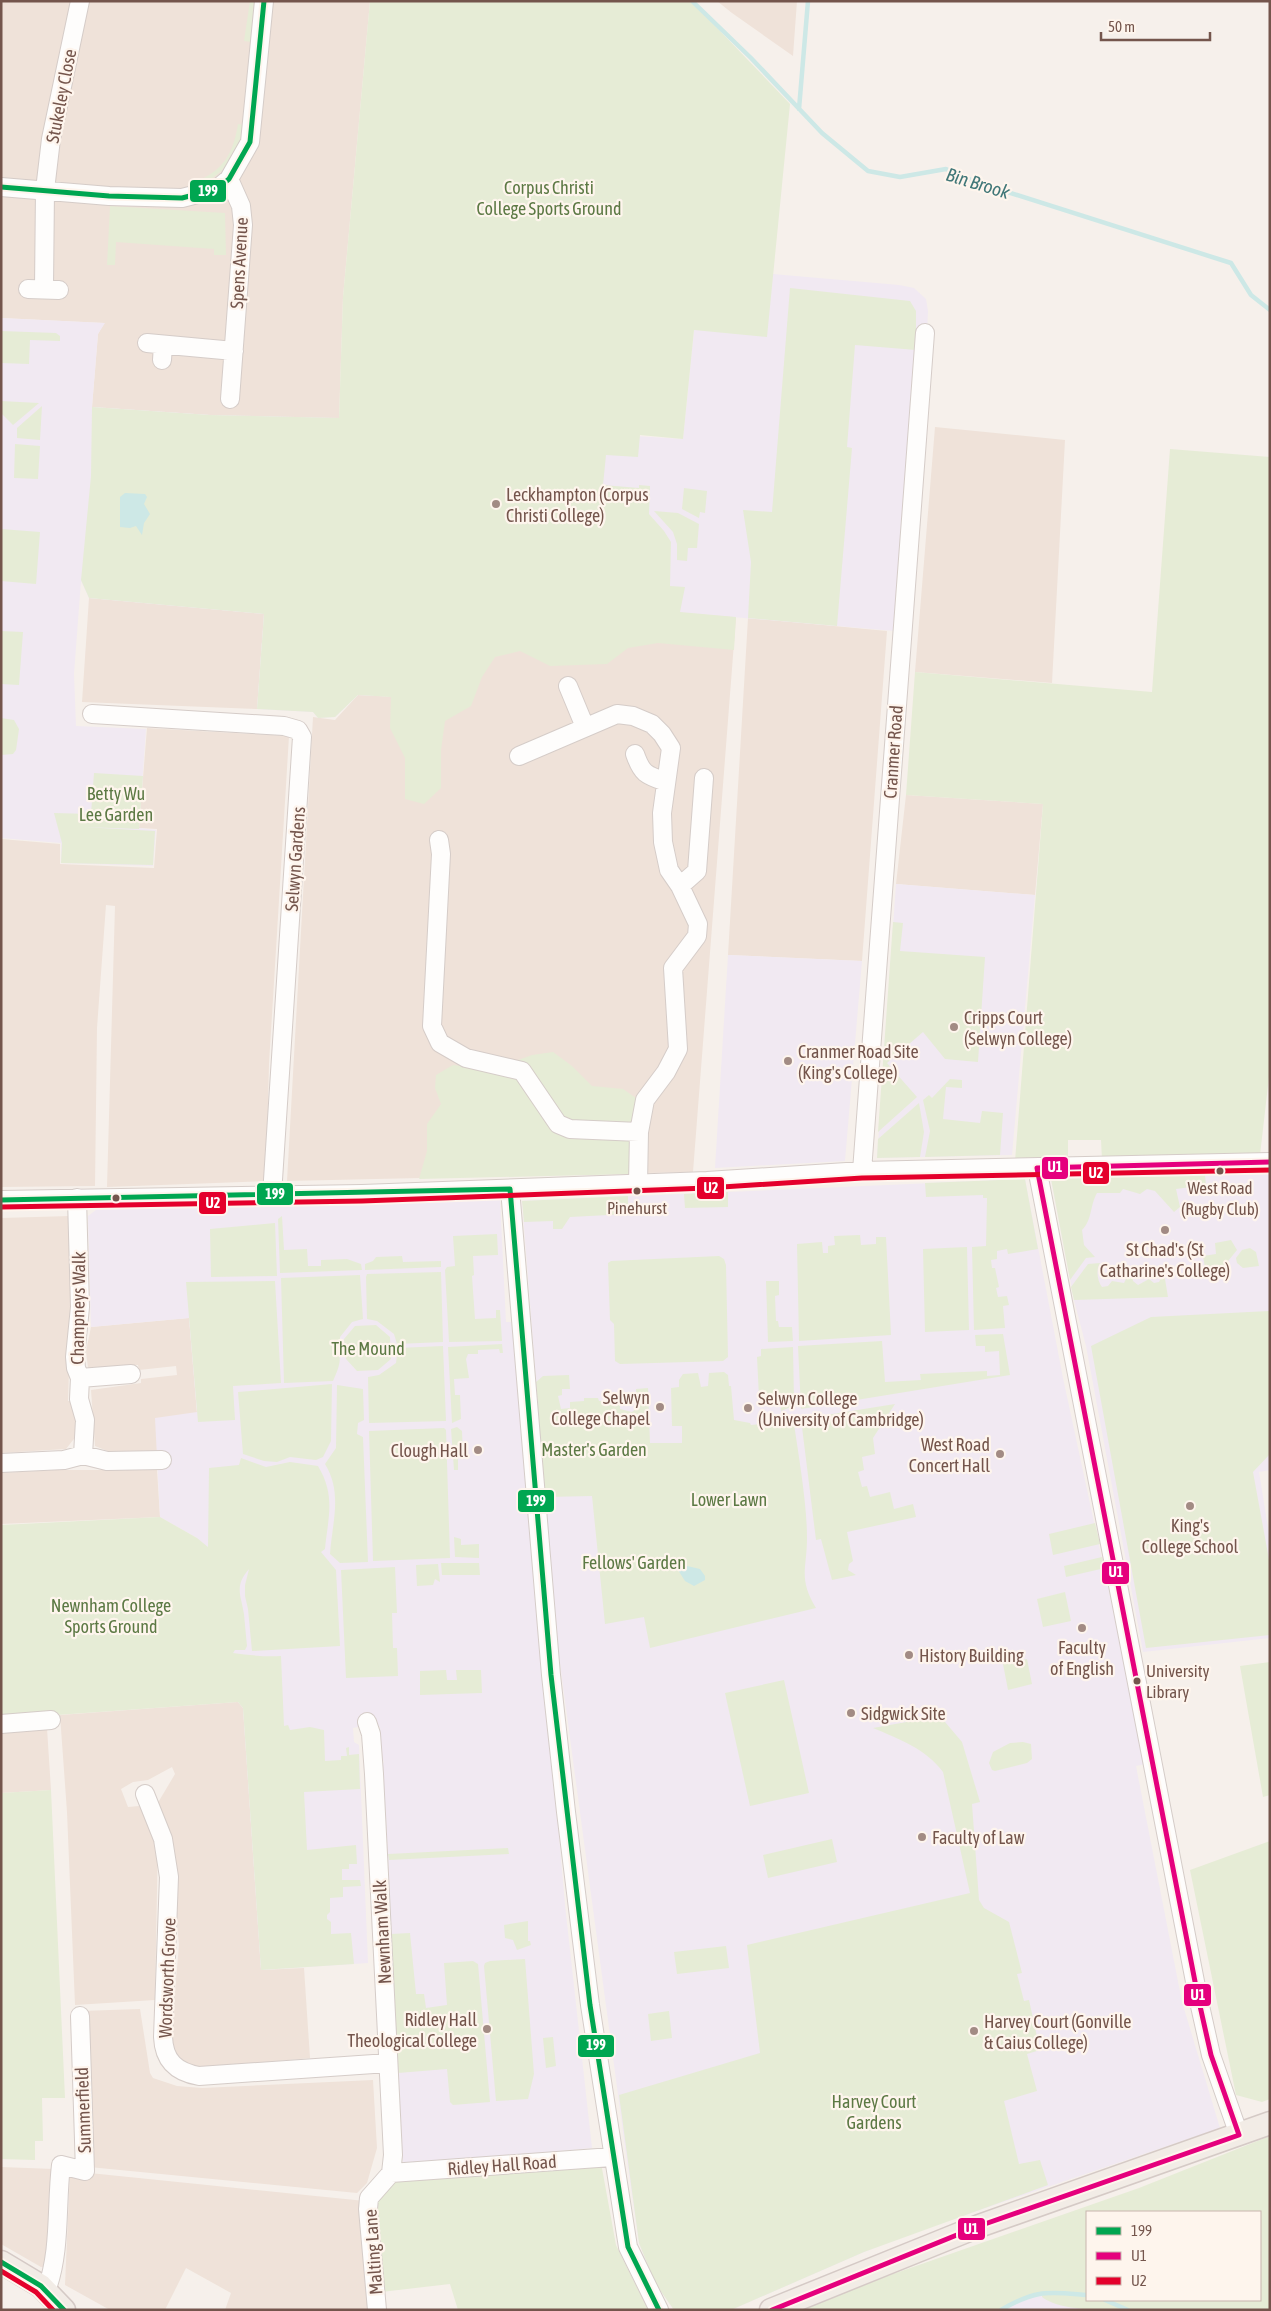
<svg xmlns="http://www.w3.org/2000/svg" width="1271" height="2311" font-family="'Asap Condensed',sans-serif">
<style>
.residential{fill:#efe2d9}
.education{fill:#f1e9f2}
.green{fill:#e6ecd6}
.water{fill:#cde8e6}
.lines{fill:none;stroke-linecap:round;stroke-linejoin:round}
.stream{stroke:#cde8e6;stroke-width:4.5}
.minor-casing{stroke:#d5ccc8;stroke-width:20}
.major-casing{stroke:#d5cac6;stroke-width:25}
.minor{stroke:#fefdfc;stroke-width:18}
.major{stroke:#f2ece6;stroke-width:22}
.bus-1-casing{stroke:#fef5ed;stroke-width:9}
.bus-2-casing{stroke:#fef5ed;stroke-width:9}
.bus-3-casing{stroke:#fef5ed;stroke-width:9}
.bus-1{stroke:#00a651;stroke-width:5}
.bus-2{stroke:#e5007d;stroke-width:5}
.bus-3{stroke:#e4002b;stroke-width:5}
.poi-dot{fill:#a28b84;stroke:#fef5ed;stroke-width:2}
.bus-dot{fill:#74554c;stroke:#fef5ed;stroke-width:2}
.labels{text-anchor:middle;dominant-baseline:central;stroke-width:4.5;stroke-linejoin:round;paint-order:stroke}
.bus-label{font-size:17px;fill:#74554c;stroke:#fef5ed}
.street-label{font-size:18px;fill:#74554c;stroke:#fef5ed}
.park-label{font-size:18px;fill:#5c7944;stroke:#fef5ed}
.poi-label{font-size:18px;fill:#74554c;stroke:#fef5ed;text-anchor:start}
.water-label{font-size:19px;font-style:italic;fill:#407778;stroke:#fef5ed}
.line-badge{stroke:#fef5ed;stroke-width:2}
.badge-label{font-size:14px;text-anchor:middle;font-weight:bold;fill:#fff}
</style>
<rect width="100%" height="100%" fill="#f6f0eb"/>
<path class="residential" d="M1,1H370L343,297L339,419L210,415L92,407L98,334L104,323L1,318Z
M717,1H797L793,56L732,13Z
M935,427L1065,440L1052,683L915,672Z
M475,595L736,617L693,1172L287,1181L313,717L335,720L358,695L462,700Z
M89,598L264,614L257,709L82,702Z
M748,618L887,631L862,961L728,955Z
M147,728L289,736L269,1064L266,1181L107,1187L115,906L106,905L97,1028L95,1186L1,1187V839L60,844V864L154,868L157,829L139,828Z
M906,795L1043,804L1035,895L896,884Z
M70,1216L72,1282L68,1401H74L77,1435L66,1449L1,1453V1218Z
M189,1318L197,1413L157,1452L115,1454L95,1446L91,1390L141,1383V1379L177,1375L176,1366L139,1370L138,1365L88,1368L86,1351L91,1327Z
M56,1470H157L160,1517L1,1524V1473Z
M238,1702L243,1708L261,1970L304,1968L310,2058L205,2068L189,2066L177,2058L171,2037L179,1945L168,1836L156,1806L175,1774L172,1767L148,1780L133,1782L121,1789L128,1807L139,1806L158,1836L155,2000L75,2005L67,1812L60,1715Z
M47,1728L51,1790L1,1793V1732Z
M140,2009L150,2073L153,2078L177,2086L202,2088L373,2080L377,2148L367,2183L357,2193L89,2167L81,2011Z
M1,2167L54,2169L49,2266L41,2267L1,2244Z
M70,2171L365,2201L375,2310H225L231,2293L186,2268L165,2310H110L65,2285Z"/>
<path class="education" d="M773,274L899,285L914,288L926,299L928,311L927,333L895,631L475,595L462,700L358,695L335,717L318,718L313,712L257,709L264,614L89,598L81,581L74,674L76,726L146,729L139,828L156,830L153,866L61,863V843L1,838V318L105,323L98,334L92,407L210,415L339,418L683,439L694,330L773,278Z
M896,884L1035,895L1012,1155L877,1158Z
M728,955L862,961L845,1161L715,1168Z
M1270,1174V1470L1259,1472L1270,1540V1638L1143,1652L1086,1346L1074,1300L1051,1179Z
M1025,1179L1063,1378L1146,1764L1136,1766L1182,2002L1220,2128L930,2227L864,2252L731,2310H674L655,2283L639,2243L626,2154L556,1634L522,1201Z
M500,1199L506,1322H511L521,1397L565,1905L592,2148L403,2166L386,1817L381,1767L384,1762L381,1756L380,1727L362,1723L358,1727L353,1728L354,1742L359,1745L368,1963L261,1970L243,1708L238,1702L197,1538L160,1517L155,1418L197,1412L189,1318L91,1327L88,1216L96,1210Z
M1043,2293L1087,2300H1103L1126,2310H1002L1021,2299Z"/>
<path class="green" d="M250,1H256L252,42L244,41Z
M370,1H689L698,8L790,104L767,337L694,330L683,439L640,435L638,457L606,455L603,485L639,488V485L650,486L649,514L664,531L671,542L670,586L685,587L680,612L736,617L734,650L658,643L628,648L607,664L550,666L520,651L495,657L482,677L471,706L445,721L441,750V788L424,804L405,799V758L390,728L391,697L358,695L335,717L318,718L313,712L257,709L264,614L89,598L81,580L91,476L92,407L210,415L339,418L343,297Z
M238,124L244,125C241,157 220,177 193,189L192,183C223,172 233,154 238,124Z
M110,206L225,213L226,255H214V249L116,242L115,265H107Z
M790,288L910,301L916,311V350L855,345L847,447L852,448L837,626L748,618L751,562L743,510L772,512Z
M1,331L56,333L60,336V341L30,340L29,364L1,363Z
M1,401L39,403L13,425L1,413Z
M42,406L40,440L17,438V428Z
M15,444L40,446L38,479L14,478Z
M1170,449L1270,457V1068L1260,1155L1102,1160L1101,1140H1068V1159L1015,1161L1043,804L906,795L915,672L1152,692Z
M684,488L707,491L705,513L700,512L699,518L682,509Z
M654,511L678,513L699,524L697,548H688L687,561L677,560V544L673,532Z
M1,529L40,532L36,584L1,581Z
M1,631L23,632L19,685L1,684Z
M1,718L14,720L19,729L16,750L13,754L1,755Z
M94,773L143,776L139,829L83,827L155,831L153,865L61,863L62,843L54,813L91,814Z
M893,922L903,923L900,951L985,957L978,1062L945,1059L923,1032L887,1063L917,1097L878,1132Z
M553,1052L572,1066L592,1086L623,1089L636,1098L629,1140L634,1158L631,1174L419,1179L427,1151V1124L441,1104L435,1088L436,1075L453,1065L494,1069L532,1055Z
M950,1079L962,1080V1088L946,1087L943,1119L980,1123L982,1111L1003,1113L1000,1155L925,1157L930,1131L923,1100L929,1095L932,1098Z
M919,1103L924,1132L920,1157L877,1158L878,1139Z
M1205,1175L1206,1185L1176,1189L1180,1207L1174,1212L1155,1191L1147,1189L1140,1194L1123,1189L1120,1193H1097C1090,1205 1092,1221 1082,1230L1084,1245L1095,1257L1086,1258L1070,1280L1051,1179Z
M1025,1179L1038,1249L1008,1254L1007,1249L997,1251V1259L991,1260L992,1268H995L999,1287L996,1288L998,1297L1007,1296L1009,1305L1003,1306L1005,1328L974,1330L972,1247L986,1246L987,1198H983V1195L926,1197L925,1183Z
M728,1192V1207L685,1208L684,1194Z
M628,1196V1214L570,1217L562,1229H553V1221L524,1222L522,1201Z
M282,1216L284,1250L307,1249L308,1266H321V1260L347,1259L361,1264L362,1270L280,1273L278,1219Z
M275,1223L277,1276L211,1277L210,1229Z
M497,1234L498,1255L473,1256L474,1275L472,1276L475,1319L496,1318V1310H500L502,1341L449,1342L445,1270L447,1267L455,1266L453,1236Z
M860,1235L861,1245L876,1244V1237H886L891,1335L799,1341L797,1244L822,1242L823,1253H828V1246L835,1245L834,1236Z
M1231,1240L1237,1250L1220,1271L1209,1273L1205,1268L1203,1256L1216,1254L1215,1243Z
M967,1247L969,1330L925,1332L923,1249Z
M1250,1248L1256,1252L1259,1266L1243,1268L1237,1263L1236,1258L1242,1250Z
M402,1256L403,1262L441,1261V1267L365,1270V1264L373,1261L376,1257Z
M719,1256L724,1259L726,1265L728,1357L723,1361L620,1364L615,1361L614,1324L610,1320L608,1263L611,1261Z
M1100,1263C1096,1269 1097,1281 1102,1287L1108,1286L1112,1281L1124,1283L1128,1275H1132L1133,1281L1138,1285L1149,1279L1154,1283L1159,1282L1164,1273L1168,1297L1074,1300L1071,1287L1088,1264Z
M441,1272L443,1342L397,1344L394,1334L377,1321L367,1319L366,1277L367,1274Z
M360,1275L363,1319L352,1322L340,1337V1344L337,1348C343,1360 338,1369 333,1381L284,1383L281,1278Z
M275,1281L281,1383L233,1386L235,1420L198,1422L186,1282Z
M766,1281H779V1295L775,1296L776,1321H778L779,1327H792L793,1341L768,1342Z
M1269,1311L1270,1454L1253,1472L1270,1565V1635L1146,1648L1091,1346L1151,1317Z
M376,1325L390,1337L391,1359L378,1370L357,1371L346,1359L344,1339L355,1326Z
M1003,1334L1010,1375L801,1409L798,1346L882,1341L885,1382L921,1380L920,1374L987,1371V1376L1000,1375L999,1351L985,1352V1346H976L975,1335Z
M502,1344L503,1353H500L499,1349L478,1350V1354H468L466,1359L469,1378L454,1379L455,1395H460L461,1419L452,1423L448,1347Z
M443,1346L446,1421L369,1423L368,1377L379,1375L396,1363L398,1348Z
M793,1347L794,1400L791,1407L781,1411L780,1399L774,1400V1396L759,1397L757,1357L761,1356V1349Z
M724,1372L728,1375L729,1386H731L734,1420L750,1423L751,1425L791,1421L794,1424C799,1458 807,1504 807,1538C807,1569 798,1578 816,1608L650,1648L644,1617L605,1624L592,1496L545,1497L536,1382L543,1376L569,1375L570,1389H562V1395L558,1396L561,1409L570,1408V1402L584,1401V1398H598L599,1401H620V1409L632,1412L636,1409V1389L648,1388L650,1443H682V1426H672L671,1388L679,1387V1380L683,1374L698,1373L701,1387L708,1386L709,1373Z
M332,1384L331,1441L323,1457L316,1460L290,1457L277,1462L264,1461L243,1454L238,1392Z
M337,1385L363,1389L364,1420L358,1423L357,1434L363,1437L368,1562L340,1563L330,1554C332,1523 343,1493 325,1464L336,1448Z
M895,1404L873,1438L875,1454L862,1457L864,1470L858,1472L862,1487L867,1486L870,1497L890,1492L894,1509L913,1504L916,1517L847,1532L853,1561L849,1564L848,1570L856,1575L832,1580L821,1539L816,1540L801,1419Z
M457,1427L462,1431L463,1455L458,1456V1470H454L451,1429Z
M444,1428L446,1430L450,1558L373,1561L369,1431Z
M241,1458L266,1467L290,1462L318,1466C336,1496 328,1517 325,1549L321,1552L336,1570L340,1646L252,1651L248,1609L245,1596V1585L249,1569C234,1586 241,1595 244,1614C245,1625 246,1636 247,1646L245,1650H235L233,1653C249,1655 264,1657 281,1656L284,1726L288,1725L290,1730L310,1727L324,1730L325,1761L341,1760V1756H347L346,1748L349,1747V1755L359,1754L360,1789L304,1792L307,1850L356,1845L357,1864H349V1869H342V1880H360L361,1886L343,1887V1897L330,1898V1912L327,1915V1919L331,1922V1934L351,1933L354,1964L261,1970L243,1708L238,1702L1,1719V1525L160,1517L197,1538L208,1547L209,1468L239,1465Z
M1095,1523L1100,1544L1053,1555L1049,1534Z
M454,1537L461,1539V1545L479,1544V1558L455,1557Z
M1102,1557L1105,1568L1066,1577L1064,1566Z
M441,1563H479L480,1575H442Z
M438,1564L440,1582L435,1579L433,1585L417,1586L416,1565Z
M395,1567L397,1613H392L393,1648H397L398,1676L346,1678L341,1570Z
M1065,1592L1071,1621L1043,1627L1037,1599Z
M1027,1659L1032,1684L1008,1690L1003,1664Z
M1270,1662V1795L1263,1797L1240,1666Z
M446,1670L447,1680H457L456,1670H481L482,1693L420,1695V1671Z
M784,1680L809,1793L750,1806L725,1693Z
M940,1716L962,1742L980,1802L972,1804L979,1900L984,1908L1009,1922L1022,1973L1017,1974L1024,2001L1029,2000L1040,2050L1027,2054L1037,2091L1004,2101L1019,2164L1040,2160L1048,2185L864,2252L731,2310H674L655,2283L639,2243L619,2095L760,2053L747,1945L970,1893L943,1772C926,1749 899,1739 873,1728Z
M1023,1742L1031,1744L1032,1759L1027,1763L995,1771L992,1770L989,1763L993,1752L1010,1743Z
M51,1790L65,2098H42L43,2141H35V2160L1,2159V1793Z
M832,1839L837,1862L768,1878L763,1855Z
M1270,1841V2099L1262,2102L1236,2095L1190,1870Z
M508,1848L509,1854L389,1860L388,1854Z
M528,1921V1941H530L531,1945L517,1950L513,1940L505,1938L504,1925Z
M410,1933L416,1994H424L426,2008L447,2005L444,1963L473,1961L478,1964L490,2102L453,2105L450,2102L447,2069L398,2073L391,1934Z
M726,1946L729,1968L677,1974L674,1952Z
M525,1959L534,2074L528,2099L496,2101L484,1966L485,1963L490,1961Z
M669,2011L672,2038L651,2041L648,2014Z
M553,2037L556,2066L546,2068L543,2038Z
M1270,2136V2310H1131L1106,2300H1260V2212H1087V2300H1103L1126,2310C1102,2310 1060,2311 1042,2297V2293L1021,2299L1002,2310H798L836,2294L1139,2188Z
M601,2163L616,2245L648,2310H458L450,2284L381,2292L373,2208L394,2179Z"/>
<path class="water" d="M125,493L145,494L147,497L144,504L150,514L144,523L142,535L136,526L130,528L120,527V497Z
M687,1566L700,1569L705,1576V1580L694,1586L685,1581L678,1570Z"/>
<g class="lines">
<path class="stream" d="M692,1L751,58L822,133L868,171L900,177L946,169L976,182L1231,263L1251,295L1270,310
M799,109L808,1
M1105,2300L1128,2310
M1001,2310C1037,2289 1047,2292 1087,2295"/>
<defs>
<path id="minor" d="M229,179L241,206L243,225L230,399
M1,187L109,196L182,198L217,189L229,179L250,142L264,1
M44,288L45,190L51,139L80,1
M28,289L59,290
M147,343L234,351
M162,360L163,345
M568,686L585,727
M92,714L284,726L298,730L302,737L272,1195
M635,754C642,774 646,775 666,782
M519,756L617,714L633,716L652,724L662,734L671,748L662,813L663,842L669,870L680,886L698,924L697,936L673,968L678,1049L666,1072L645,1100L639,1132L638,1184
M439,840L441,854L432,1026L440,1043L466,1058L522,1071L558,1124L570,1129L639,1132
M680,886L697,871L704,778
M1037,1168L1198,1997L1211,2055L1239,2135
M862,1171L925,333
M510,1189L551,1675L566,1812L590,2005L628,2247L659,2310
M1,1200L362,1194L707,1181L862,1171L1270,1162
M80,1378L131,1374
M83,1455L107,1461L162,1460
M1,1463L64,1460L83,1455L85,1420L79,1399L80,1378L76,1368L75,1357L80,1307L77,1198
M367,1722L371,1734L374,1774L393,2155L391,2173
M1,1724L51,1720
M145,1794L163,1839L169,1877L163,2037C164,2061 176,2072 199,2076L388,2063
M391,2173L612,2157
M46,2291C61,2252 56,2206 61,2165L85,2171L80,2016
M377,2310L368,2209L369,2198L391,2173"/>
<path id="major" d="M1,2262L41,2286L64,2310
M771,2310L979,2226L1270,2123"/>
</defs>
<use href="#minor" class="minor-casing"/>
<use href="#major" class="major-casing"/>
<use href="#minor" class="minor"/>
<use href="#major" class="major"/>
<defs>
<path id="bus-1" d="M1,187L109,196L182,198L217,189L229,179L250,142L264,1
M1,1200L510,1189L551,1675L590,2005L628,2247L659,2310
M1,2262L41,2286L64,2310"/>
<path id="bus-2" d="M772,2310L979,2226L1239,2135L1211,2055L1198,1997L1037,1168L1270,1162"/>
<path id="bus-3" d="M1,1207L362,1201L707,1188L862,1178L1270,1170
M1,2271L36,2292L53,2310"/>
</defs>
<use href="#bus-1" class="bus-1-casing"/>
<use href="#bus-2" class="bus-2-casing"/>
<use href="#bus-3" class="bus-3-casing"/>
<use href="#bus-1" class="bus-1"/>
<use href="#bus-2" class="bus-2"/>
<use href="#bus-3" class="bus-3"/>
</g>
<g class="poi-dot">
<circle cx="496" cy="504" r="5"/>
<circle cx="954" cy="1027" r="5"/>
<circle cx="788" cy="1061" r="5"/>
<circle cx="1165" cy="1230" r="5"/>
<circle cx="660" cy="1407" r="5"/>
<circle cx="748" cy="1408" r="5"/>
<circle cx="478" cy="1450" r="5"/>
<circle cx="1000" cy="1454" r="5"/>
<circle cx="1190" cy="1506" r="5"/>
<circle cx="1082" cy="1628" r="5"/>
<circle cx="909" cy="1655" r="5"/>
<circle cx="851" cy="1713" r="5"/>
<circle cx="922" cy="1837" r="5"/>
<circle cx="487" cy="2029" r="5"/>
<circle cx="974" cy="2031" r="5"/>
</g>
<g class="bus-dot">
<circle cx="1220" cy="1171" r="4.5"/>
<circle cx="637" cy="1191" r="4.5"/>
<circle cx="116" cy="1198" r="4.5"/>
<circle cx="1137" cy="1681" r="4.5"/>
</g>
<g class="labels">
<g class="bus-label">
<text x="1220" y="1188">West Road<tspan x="1220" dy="21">(Rugby Club)</tspan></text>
<text x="637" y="1208">Pinehurst</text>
<text x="1146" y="1671" text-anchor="start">University<tspan x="1146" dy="21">Library</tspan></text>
</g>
<g class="street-label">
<text transform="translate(61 96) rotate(-79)">Stukeley Close</text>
<text transform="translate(239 263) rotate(-87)">Spens Avenue</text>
<text transform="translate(893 752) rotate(-86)">Cranmer Road</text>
<text transform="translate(295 859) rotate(-86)">Selwyn Gardens</text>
<text transform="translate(78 1308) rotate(-89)">Champneys Walk</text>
<text transform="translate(382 1932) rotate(-93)">Newnham Walk</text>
<text transform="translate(167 1978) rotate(-88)">Wordsworth Grove</text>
<text transform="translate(83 2110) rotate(-92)">Summerfield</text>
<text transform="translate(502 2165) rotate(-4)">Ridley Hall Road</text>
<text transform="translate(373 2252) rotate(-94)">Malting Lane</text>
</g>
<g class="park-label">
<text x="549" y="187">Corpus Christi<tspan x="549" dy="21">College Sports Ground</tspan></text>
<text x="116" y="793">Betty Wu<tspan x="116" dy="21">Lee Garden</tspan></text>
<text x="368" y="1348">The Mound</text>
<text x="594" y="1449">Master's Garden</text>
<text x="729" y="1499">Lower Lawn</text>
<text x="634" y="1562">Fellows' Garden</text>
<text x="111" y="1605">Newnham College<tspan x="111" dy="21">Sports Ground</tspan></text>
<text x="874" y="2101">Harvey Court<tspan x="874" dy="21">Gardens</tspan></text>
</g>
<g class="poi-label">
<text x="506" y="494">Leckhampton (Corpus<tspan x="506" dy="21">Christi College)</tspan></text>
<text x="964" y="1017">Cripps Court<tspan x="964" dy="21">(Selwyn College)</tspan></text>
<text x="798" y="1051">Cranmer Road Site<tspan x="798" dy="21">(King's College)</tspan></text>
<text x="1165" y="1249" text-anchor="middle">St Chad's (St<tspan x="1165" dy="21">Catharine's College)</tspan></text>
<text x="650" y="1397" text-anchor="end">Selwyn<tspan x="650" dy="21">College Chapel</tspan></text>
<text x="758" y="1398">Selwyn College<tspan x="758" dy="21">(University of Cambridge)</tspan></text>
<text x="990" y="1444" text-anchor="end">West Road<tspan x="990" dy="21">Concert Hall</tspan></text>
<text x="468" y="1450" text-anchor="end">Clough Hall</text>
<text x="1190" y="1525" text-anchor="middle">King's<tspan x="1190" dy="21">College School</tspan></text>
<text x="1082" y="1647" text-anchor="middle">Faculty<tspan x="1082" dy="21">of English</tspan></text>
<text x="919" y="1655">History Building</text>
<text x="861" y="1713">Sidgwick Site</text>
<text x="932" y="1837">Faculty of Law</text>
<text x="477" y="2019" text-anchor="end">Ridley Hall<tspan x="477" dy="21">Theological College</tspan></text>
<text x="984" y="2021">Harvey Court (Gonville<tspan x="984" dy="21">&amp; Caius College)</tspan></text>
</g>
<g class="water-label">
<text transform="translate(978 183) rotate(17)">Bin Brook</text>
</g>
</g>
<g class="line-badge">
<rect x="189" y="179" width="38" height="24" rx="5" fill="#00a651"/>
<rect x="1041" y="1156" width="28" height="24" rx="5" fill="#e5007d"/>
<rect x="1082" y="1161" width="28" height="24" rx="5" fill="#e4002b"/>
<rect x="696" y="1176" width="29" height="24" rx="5" fill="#e4002b"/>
<rect x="256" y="1182" width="38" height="24" rx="5" fill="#00a651"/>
<rect x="198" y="1191" width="29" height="24" rx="5" fill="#e4002b"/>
<rect x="517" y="1489" width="38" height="24" rx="5" fill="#00a651"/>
<rect x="1101" y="1561" width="29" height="24" rx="5" fill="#e5007d"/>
<rect x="1183" y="1983" width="29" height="24" rx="5" fill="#e5007d"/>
<rect x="577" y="2034" width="38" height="24" rx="5" fill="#00a651"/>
<rect x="957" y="2217" width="29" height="24" rx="5" fill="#e5007d"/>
</g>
<g class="badge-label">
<text x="208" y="196">199</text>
<text x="1055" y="1172">U1</text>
<text x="1096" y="1178">U2</text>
<text x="711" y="1193">U2</text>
<text x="275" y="1199">199</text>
<text x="213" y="1208">U2</text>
<text x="536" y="1506">199</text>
<text x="1116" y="1577">U1</text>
<text x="1198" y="2000">U1</text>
<text x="596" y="2050">199</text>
<text x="971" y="2234">U1</text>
</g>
<rect width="1271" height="2311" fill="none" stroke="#74554c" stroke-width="5"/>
<rect x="1086" y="2211" width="175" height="90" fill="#fef5ed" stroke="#c7b5ad"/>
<rect x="1096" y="2227" width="25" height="8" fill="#00a651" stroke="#c7b5ad"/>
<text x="1131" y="2236" font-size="15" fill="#74554c">199</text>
<rect x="1096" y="2252" width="25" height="8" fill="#e5007d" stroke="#c7b5ad"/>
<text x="1131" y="2261" font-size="15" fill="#74554c">U1</text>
<rect x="1096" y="2277" width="25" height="8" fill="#e4002b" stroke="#c7b5ad"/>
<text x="1131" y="2286" font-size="15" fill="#74554c">U2</text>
<path d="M1101 32v8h109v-8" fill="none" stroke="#74554c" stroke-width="2.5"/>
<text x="1108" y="32" font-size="15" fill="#74554c" stroke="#fef5ed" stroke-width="4" paint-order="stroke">50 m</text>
</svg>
